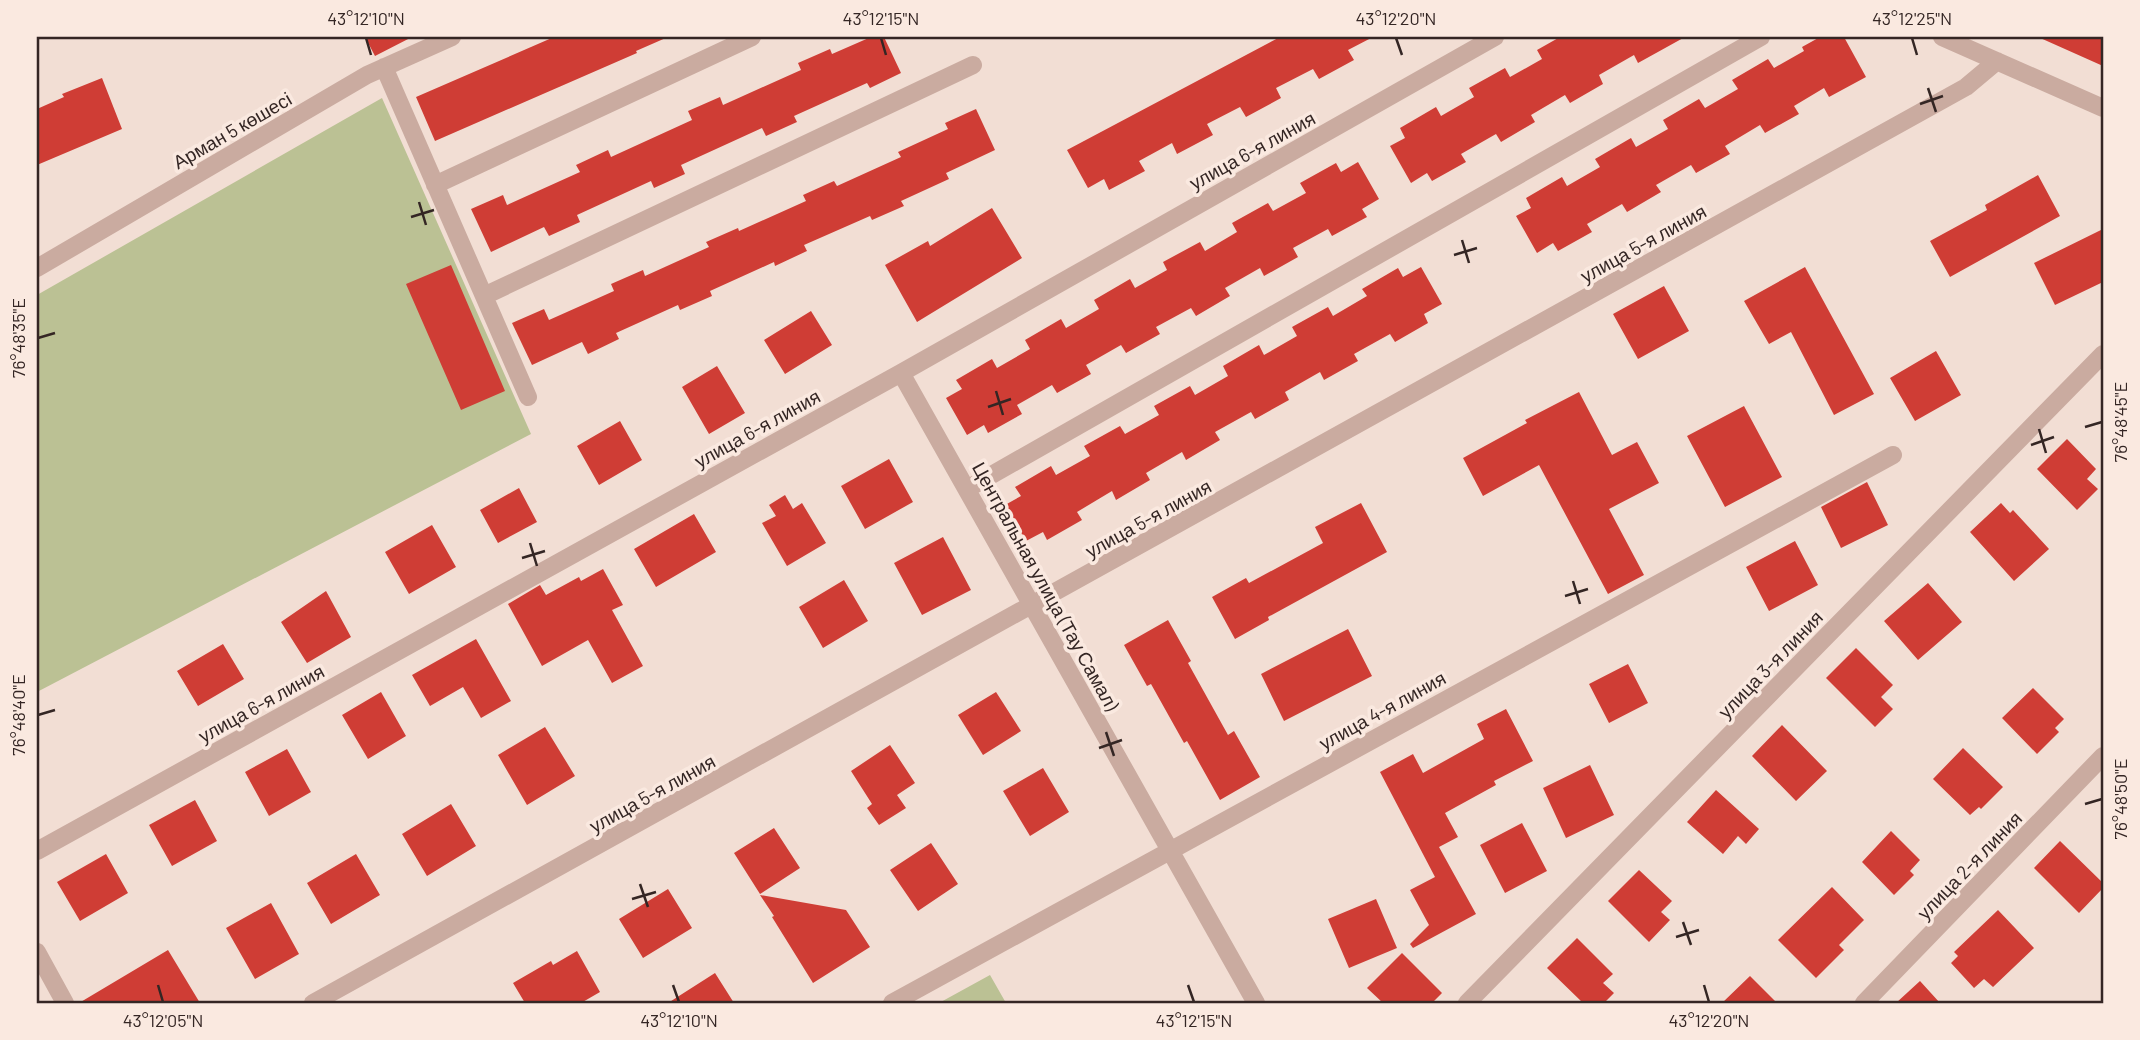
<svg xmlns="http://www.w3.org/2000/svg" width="2140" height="1040" font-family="Barlow,sans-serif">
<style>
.green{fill:#bbc194}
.building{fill:#cf3d35}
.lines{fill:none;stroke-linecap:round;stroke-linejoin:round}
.street{stroke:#caaba0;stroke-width:18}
.ticks{fill:none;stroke:#342624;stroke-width:2.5}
.labels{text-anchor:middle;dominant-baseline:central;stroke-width:7;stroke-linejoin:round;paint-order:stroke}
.street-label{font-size:19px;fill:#342624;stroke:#fae9e0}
.neatline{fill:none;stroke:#342624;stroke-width:2.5}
.ticks-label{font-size:18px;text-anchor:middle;fill:#342624}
</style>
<rect width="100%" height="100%" fill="#f2ded4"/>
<path class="green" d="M382,98L531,434L37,692V295Z
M990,975L1006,1003H939Z"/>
<path class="building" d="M365,37H412L375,56Z
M554,37H668L636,51L637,53L435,141L416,97Z
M871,37H884L901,73L870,88L867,83L794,116L797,122L766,136L762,128L681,165L685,174L654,188L651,181L577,215L580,222L549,236L544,227L491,252L471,209L503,195L507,205L580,172L576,165L608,150L611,157L692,120L688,111L720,97L723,105L801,70L798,63L830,49L832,54Z
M1280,37H1373L1348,50L1354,60L1319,79L1313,69L1276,88L1281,98L1246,117L1240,107L1207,124L1213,135L1177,154L1172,143L1139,161L1145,171L1109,190L1104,179L1088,188L1067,150Z
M1560,37H1685L1638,63L1634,55L1599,75L1603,84L1570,103L1565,95L1531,115L1535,122L1501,142L1496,134L1461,154L1466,162L1432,181L1427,173L1411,183L1390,146L1405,138L1400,128L1436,107L1441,116L1474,97L1469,88L1505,68L1510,77L1542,59L1537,50Z
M1820,37H1844L1866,77L1829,97L1824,88L1794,106L1799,114L1765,133L1760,125L1725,146L1730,154L1696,173L1691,165L1656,185L1661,192L1627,212L1622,204L1587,224L1592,232L1558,251L1553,243L1537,253L1516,216L1531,208L1526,198L1562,177L1567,186L1600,167L1595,159L1631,138L1636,147L1668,129L1663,120L1699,99L1705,108L1738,89L1732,80L1768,59L1774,68L1804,51L1802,47Z
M2038,37H2103V66Z
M102,78L122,129L37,165V109L64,97L62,94Z
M976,109L995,150L946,173L949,179L901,201L904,206L872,220L870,216L804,245L807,251L775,266L774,262L710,291L712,296L680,310L678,305L616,333L619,339L588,354L582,342L532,365L512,323L544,309L549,320L614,291L611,284L643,270L645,276L709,247L706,242L738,228L739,231L806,201L803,195L834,181L837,186L901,157L898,152L948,129L945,123Z
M1358,162L1379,199L1362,209L1367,217L1332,236L1328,229L1293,248L1298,257L1264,276L1260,268L1225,288L1230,296L1196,316L1191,308L1156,327L1160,334L1126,353L1121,345L1086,365L1091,374L1057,393L1052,385L1017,405L1022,414L988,433L984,425L967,435L946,398L962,389L956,380L992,359L997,368L1030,349L1025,340L1061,319L1066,328L1099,309L1094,300L1130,279L1135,288L1167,270L1163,262L1200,242L1205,251L1237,232L1232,223L1268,203L1273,211L1306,193L1300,183L1336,163L1341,172Z
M2038,175L2060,216L1950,277L1930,241L1987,210L1985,205Z
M992,208L1022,258L917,322L885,265L928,241L930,246Z
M2103,229V282L2055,305L2034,263Z
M451,265L505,391L461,410L406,284Z
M1421,267L1442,304L1424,314L1428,323L1395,342L1390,334L1354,354L1358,361L1324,380L1320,372L1285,392L1289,400L1255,419L1251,412L1215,432L1220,440L1186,460L1182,452L1146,473L1150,480L1116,500L1112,491L1077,512L1082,520L1047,540L1043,532L1026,541L1005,505L1021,496L1015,487L1051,466L1056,475L1090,456L1084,446L1120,426L1125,434L1159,415L1154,406L1190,386L1195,395L1228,376L1223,366L1259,345L1264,355L1297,336L1292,327L1328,307L1333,316L1367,296L1362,289L1398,268L1403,277Z
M1805,267L1874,394L1834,415L1791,332L1769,344L1744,301Z
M1664,286L1689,331L1638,359L1613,314Z
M811,311L832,345L785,374L764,340Z
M1936,351L1961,395L1915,421L1890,378Z
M717,366L745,413L709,434L682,387Z
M1579,392L1612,455L1637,442L1659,483L1609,509L1644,575L1608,594L1539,465L1483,496L1463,458L1527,423L1525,420Z
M1744,406L1782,477L1725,507L1687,436Z
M620,421L642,460L599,485L577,446Z
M2067,439L2096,469L2087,479L2098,489L2077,510L2037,469Z
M889,459L913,502L865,529L841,486Z
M1867,482L1888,525L1841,548L1821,507Z
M519,488L537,522L498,543L480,510Z
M785,495L793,509L802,503L826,543L787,566L762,523L776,516L769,505Z
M1361,503L1387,552L1268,617L1269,620L1235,639L1212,597L1246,578L1249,583L1323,543L1315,527Z
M2001,503L2010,513L2013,510L2049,549L2014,581L1970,532Z
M694,514L716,552L656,587L634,549Z
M432,525L456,567L409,594L385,552Z
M943,537L971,590L922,615L894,563Z
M1795,541L1818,585L1769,611L1746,567Z
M603,569L623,605L612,610L643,666L612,683L588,640L542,666L508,604L540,585L546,595L579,577L581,581Z
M844,580L868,621L823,648L799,607Z
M1928,583L1962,622L1918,660L1884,621Z
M326,591L351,637L307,663L281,622Z
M1168,620L1191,661L1188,663L1228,735L1234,731L1260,777L1220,800L1187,741L1184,743L1151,684L1147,686L1124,645Z
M1348,629L1372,676L1284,721L1261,674Z
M476,639L511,701L481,718L463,687L430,706L412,675Z
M223,644L244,679L198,706L177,671Z
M1856,648L1893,685L1881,697L1893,709L1875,727L1826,678Z
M1628,664L1648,703L1609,723L1589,684Z
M2033,688L2064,719L2055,728L2059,732L2037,754L2002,718Z
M381,692L406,736L368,759L342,715Z
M996,692L1021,731L983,755L958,715Z
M1506,709L1533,761L1494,781L1496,785L1445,813L1458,837L1439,847L1476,914L1413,948L1410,944L1429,925L1410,890L1435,877L1380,772L1413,754L1423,773L1484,739L1477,724Z
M1782,725L1827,771L1796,801L1752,756Z
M545,727L575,776L527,805L498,755Z
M890,745L915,783L897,795L906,808L879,825L867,808L872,804L851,771Z
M1963,748L2003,787L1981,809L1979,807L1970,815L1933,779Z
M287,749L311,792L269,816L245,772Z
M1590,765L1614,815L1566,838L1543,788Z
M1043,768L1069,812L1030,836L1003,791Z
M1716,790L1759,829L1746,844L1738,836L1723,854L1687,822Z
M195,800L217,841L172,866L149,825Z
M451,804L476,846L427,876L402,834Z
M1522,823L1547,871L1505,893L1480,845Z
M774,828L800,868L760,894L734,853Z
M1891,831L1920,860L1910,871L1914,875L1894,895L1862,862Z
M2060,841L2103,883V888L2079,913L2034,868Z
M931,843L958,884L918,911L890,870Z
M106,854L128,893L80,921L57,882Z
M356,854L380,895L331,924L307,883Z
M1639,870L1672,901L1661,912L1670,920L1649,942L1608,901Z
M1832,887L1864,920L1839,945L1844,950L1816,978L1778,940Z
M668,889L692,928L643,958L619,919Z
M760,895L846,910L870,947L813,983L772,917L774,916Z
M1376,899L1397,948L1349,968L1328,919Z
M271,903L299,954L255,979L226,928Z
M1998,910L2034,948L1993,987L1984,979L1974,988L1951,963L1958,956L1954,952Z
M1577,938L1613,974L1603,983L1614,993L1604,1003H1583L1547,968Z
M168,950L200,1003H79Z
M577,951L600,992L581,1003H525L513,983L551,961L553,965Z
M1402,953L1442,993L1432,1003H1383L1367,988Z
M715,973L734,1003H668Z
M1750,976L1777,1003H1722Z
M1920,981L1940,1003H1896Z"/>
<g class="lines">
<path class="street" d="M1942,37L2103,108
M384,67L528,397
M435,185L752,37
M37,268L367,75L452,37
M484,296L973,65
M901,373L1256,1003
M967,489L1761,37
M37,851L901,373L1495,37
M37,952L65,1003
M313,1003L1966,87L1997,61
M892,1003L1893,455
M1467,1003L2103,354
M1864,1003L2103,756"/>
</g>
<path class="ticks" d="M366,38L371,55M881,38L886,55M1396,38L1402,55M1912,38L1917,55M1928,88L1936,112M1920,104L1943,96M419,202L426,225M411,217L434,210M1462,240L1469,263M1454,255L1477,248M38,338L55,333M996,391L1003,415M988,407L1011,399M2085,427L2102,422M2039,429L2046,453M2031,445L2054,437M530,543L537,566M522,558L545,551M1573,581L1580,604M1565,596L1588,589M38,715L55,710M1106,732L1114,756M1099,748L1122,740M2085,804L2102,799M640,884L648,907M632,899L656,892M1683,922L1691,945M1676,937L1699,930M158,985L163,1002M673,985L679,1002M1188,985L1194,1002M1704,985L1709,1002"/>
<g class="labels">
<g class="street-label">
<text transform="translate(232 130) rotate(-30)">Арман 5 көшесі</text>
<text transform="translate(1252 150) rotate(-29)">улица 6-я линия</text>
<text transform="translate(1643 243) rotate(-29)">улица 5-я линия</text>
<text transform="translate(757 428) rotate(-29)">улица 6-я линия</text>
<text transform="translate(1148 518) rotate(-29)">улица 5-я линия</text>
<text transform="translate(1046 586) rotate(61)">Центральная улица (Тау Самал)</text>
<text transform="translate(1770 664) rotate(-46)">улица 3-я линия</text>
<text transform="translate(261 703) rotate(-29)">улица 6-я линия</text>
<text transform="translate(1382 710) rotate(-29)">улица 4-я линия</text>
<text transform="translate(652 793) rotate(-29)">улица 5-я линия</text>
<text transform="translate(1969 865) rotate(-46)">улица 2-я линия</text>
</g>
</g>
<rect width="2140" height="1040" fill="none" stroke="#fae9e0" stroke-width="77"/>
<rect x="38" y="38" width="2064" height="964" class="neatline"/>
<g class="ticks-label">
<text x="366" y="25">43°12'10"N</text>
<text x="881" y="25">43°12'15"N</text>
<text x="1396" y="25">43°12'20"N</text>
<text x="1912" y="25">43°12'25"N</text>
<text transform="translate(19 338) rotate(-90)" y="6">76°48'35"E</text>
<text transform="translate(2121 422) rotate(-90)" y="6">76°48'45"E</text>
<text transform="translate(19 715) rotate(-90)" y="6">76°48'40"E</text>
<text transform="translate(2121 799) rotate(-90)" y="6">76°48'50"E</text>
<text x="163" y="1027">43°12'05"N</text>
<text x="679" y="1027">43°12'10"N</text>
<text x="1194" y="1027">43°12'15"N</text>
<text x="1709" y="1027">43°12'20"N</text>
</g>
</svg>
